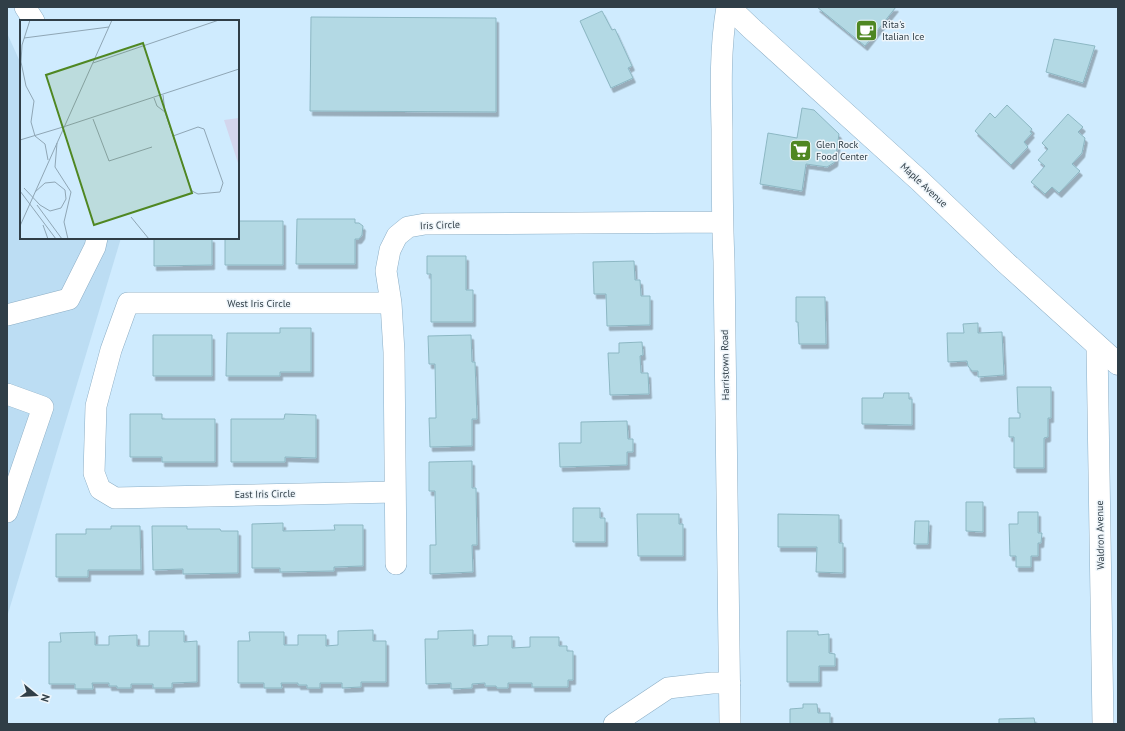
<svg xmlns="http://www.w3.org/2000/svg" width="1125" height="731" font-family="'PT Sans',sans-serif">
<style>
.built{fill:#bcddf3}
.building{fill:#b3d9e4;stroke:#8cb7c3;filter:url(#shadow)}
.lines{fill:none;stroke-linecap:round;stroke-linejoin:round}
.minor-casing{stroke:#8caec5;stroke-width:22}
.major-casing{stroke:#8caec5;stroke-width:23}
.minor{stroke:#fff;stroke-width:21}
.major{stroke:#fff;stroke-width:22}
.labels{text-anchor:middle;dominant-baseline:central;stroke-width:3;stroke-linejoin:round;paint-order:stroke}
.poi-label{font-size:10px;fill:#303e47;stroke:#eef5fa;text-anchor:start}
.street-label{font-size:10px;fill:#303e47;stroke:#eef5fa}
.inset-road{fill:none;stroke:#8fa6b5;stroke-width:1}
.view{fill:#4f8722;fill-opacity:0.15;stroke:#4f8722;stroke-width:2}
.inset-edge{fill:none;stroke:#303e47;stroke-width:2}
</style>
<defs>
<filter id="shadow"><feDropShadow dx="2.5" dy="4.5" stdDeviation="0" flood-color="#0004"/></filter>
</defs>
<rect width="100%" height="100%" fill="#cfebfe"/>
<path class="built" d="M7,33L21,64V238H121L7,617Z"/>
<path class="building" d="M817,7H896L865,46Z
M602,11L612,30L615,29L632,66L628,68L633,78L611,88L580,21Z
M311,17L496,18V112L310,111Z
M1054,39L1095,46L1083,83L1046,72Z
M1007,105L1032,129L1030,132L1032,133L1024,142L1028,147L1011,165L975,131L990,113L995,118Z
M802,108L814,110L839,134L835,162L827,167L806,164L802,191L760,184L768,133L797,138Z
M1068,114L1083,127L1078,132L1085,138L1082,153L1072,164L1080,171L1059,193L1052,187L1045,194L1031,182L1045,166L1038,160L1048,149L1042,143Z
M297,219H355V223H359L363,226L362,235L359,239H355V264H296Z
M238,221H283V265H225V238H238Z
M154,238H212V265L154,266Z
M427,256H466V290H473V322H431V274H427Z
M634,261L635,280H640L641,296H650V325L607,326L606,294H594L593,262Z
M796,297H825L826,344H799L798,322H796Z
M978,323V333L1002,332L1004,375L978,377V371H972L968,366L967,361L948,362L947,333H964L963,324Z
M280,328H311V372H280V376H226L227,333H280Z
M153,335H212V376H153Z
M471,335L472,362H475L477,419H472V446L430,447L429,418H436L435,364H429L428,336Z
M642,342L643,355L640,356L641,373H648L649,394L610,395L608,353H619V343Z
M1017,387H1051V418H1048V437L1044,438V468H1014V437H1009V418H1020V413H1018Z
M884,393H909V399H912V425L862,424V398H883Z
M130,414H162V419H215V462H162V457H130Z
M285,414L316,415V458L285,457V462H231V419H284Z
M627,421L628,439H633V452H627V465L560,467L559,443H581V422Z
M472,461V488H476L477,545H472L473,572L430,574V545H436L435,491H429V462Z
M966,502H983V532L966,531Z
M573,508H600V518H605V542H573Z
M1018,512H1038V533H1042L1041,543H1038V556H1031V567H1016V556H1010L1009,524H1018Z
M637,514H679V524H683V556H638Z
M778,514L839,515V543H843V573L816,572L817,547H778Z
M915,521H929L928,544H914Z
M283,523V531L335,530L334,525H363V566L334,567V571L280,572V568H252V524Z
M111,526H140L141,570H88V577H56V534H86V529H111Z
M152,526H187V529H220L221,531H238V573L183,574V569L153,570Z
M373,630V641H386V682H361V687L342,688V683H320V688H307V685H298V683H281L282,688H264V683H238V641H250L249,632H284V645H298V635H326V646L338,645V631Z
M473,630V646L488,645V636H512V648L530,647V637H559V646H567V651H573V680H568V687H532V683H508V688H497L496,686H485V683L472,684V688L451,689V683L426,684L425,639H438V631Z
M149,631H184V642L197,641V682L172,683V688H153V684H131V688H117V686H109V683H92L93,689H75V684H49V642H61L60,633L95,632V645H109V636L137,635V646H149Z
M787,631H818V635L829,634V653L835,654V666H819V682H787Z
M803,704H817L818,713H830V724H790V709L803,708Z
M1034,718L1035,723L1039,724H999V719Z"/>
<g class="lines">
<defs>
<path id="minor" d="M25,7L34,21
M727,7C720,47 721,88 722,129C722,173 722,217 724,261L730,724
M391,303H128L111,350L96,406L94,473L100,489L115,498L395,492
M7,315L69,299L95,247L97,238
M1097,345L1103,724
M7,394L43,407L7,512
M396,564L394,352L391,303L386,271L390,250L397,236L408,227L425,224L722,222
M614,724L668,688L712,683H730"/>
<path id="major" d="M729,7L751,28L919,180L1005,262L1118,364"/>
</defs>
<use href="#minor" class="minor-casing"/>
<use href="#major" class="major-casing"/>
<use href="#minor" class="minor"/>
<use href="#major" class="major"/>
</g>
<defs>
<symbol id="cafe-square" viewBox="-11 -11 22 22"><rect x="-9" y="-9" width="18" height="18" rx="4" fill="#4f8722" stroke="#eef5fa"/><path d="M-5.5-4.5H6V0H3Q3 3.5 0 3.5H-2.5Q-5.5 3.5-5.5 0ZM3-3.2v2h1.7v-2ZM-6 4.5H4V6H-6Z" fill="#fff"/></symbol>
<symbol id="supermarket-square" viewBox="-11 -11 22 22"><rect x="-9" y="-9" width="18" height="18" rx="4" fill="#4f8722" stroke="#eef5fa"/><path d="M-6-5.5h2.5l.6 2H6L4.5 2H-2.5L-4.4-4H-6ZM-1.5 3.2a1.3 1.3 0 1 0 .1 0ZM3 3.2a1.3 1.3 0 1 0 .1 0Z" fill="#fff"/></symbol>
</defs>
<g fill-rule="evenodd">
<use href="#cafe-square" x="854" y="18" width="25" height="25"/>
<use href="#supermarket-square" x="788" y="138" width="25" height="25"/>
</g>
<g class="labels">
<g class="poi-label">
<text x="882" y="24">Rita's<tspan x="882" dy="12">Italian Ice</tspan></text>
<text x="816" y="144">Glen Rock<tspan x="816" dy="12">Food Center</tspan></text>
</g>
<g class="street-label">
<text transform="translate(924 185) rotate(43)">Maple Avenue</text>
<text transform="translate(440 225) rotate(-2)">Iris Circle</text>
<text x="259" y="303">West Iris Circle</text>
<text transform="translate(725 365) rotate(-91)">Harristown Road</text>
<text transform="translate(265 494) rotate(-1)">East Iris Circle</text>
<text transform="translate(1100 535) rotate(-91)">Waldron Avenue</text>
</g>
</g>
<g transform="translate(20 20)">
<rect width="219" height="219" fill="#cfebfe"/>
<path d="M219,98V146L204,100Z" fill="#d3d6ed"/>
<path class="inset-road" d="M10,0L2,25L1,42L6,66L14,81L11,102L15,116M4,18L89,7M73,43L199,0M143,75L145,92M134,78L137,86L145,92L153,116L171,169L172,171L178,174L200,172L203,163L184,109L178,107L153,116M73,99L89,141L132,127M43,107L219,49M15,116L25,124L28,140M0,120L43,107M37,123L35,147L51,172L44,202L48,219M4,168L20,185L30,191L41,188L46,179L45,170L35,162L25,163L15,172M0,171L36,219M17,185L42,219M111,197L129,219M23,205L28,219M0,206L92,0"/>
<path class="view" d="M123,23L172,173L74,205L26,55Z"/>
<rect width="219" height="219" class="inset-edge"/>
</g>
<rect width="1125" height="731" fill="none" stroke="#303e47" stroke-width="16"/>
<g transform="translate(36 695) rotate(108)" stroke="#eef5fa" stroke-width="3" paint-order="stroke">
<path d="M0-3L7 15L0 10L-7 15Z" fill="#303e47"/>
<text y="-6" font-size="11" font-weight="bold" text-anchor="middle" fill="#303e47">N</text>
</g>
</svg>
